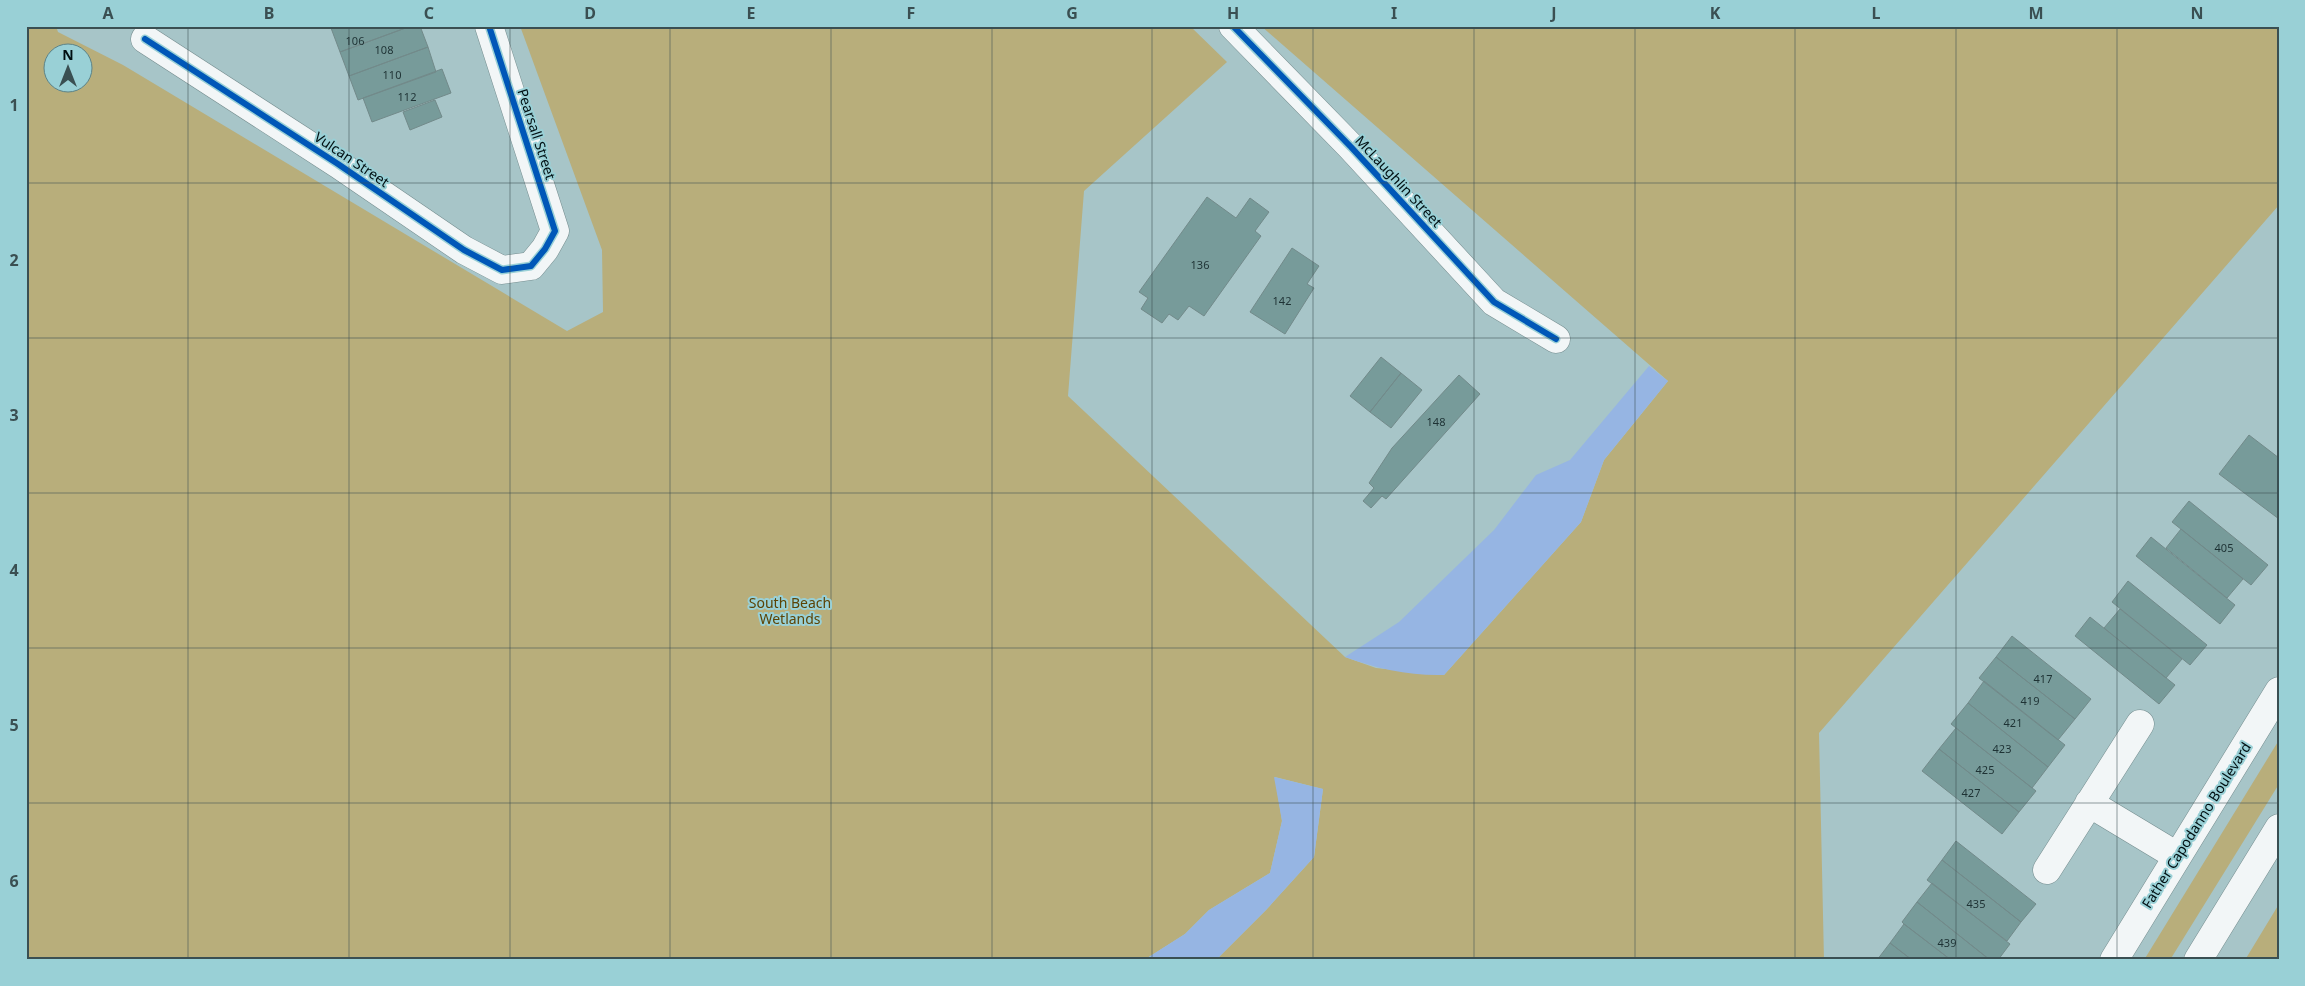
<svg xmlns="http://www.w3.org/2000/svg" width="2305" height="986" font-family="'Noto Sans',sans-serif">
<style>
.green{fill:#b8ae7b;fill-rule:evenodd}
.water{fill:#96b5e3}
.building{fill:#779b9a;stroke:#728a8a}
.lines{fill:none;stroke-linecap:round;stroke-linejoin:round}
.minor-casing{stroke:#758d8f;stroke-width:29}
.major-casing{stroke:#758d8f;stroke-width:29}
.minor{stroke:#f2f6f7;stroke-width:28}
.major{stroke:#f2f6f7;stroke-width:28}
.cycleway-casing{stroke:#99d0d6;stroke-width:9}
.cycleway{stroke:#0057b8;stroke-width:6}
.grid{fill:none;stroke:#3a4f52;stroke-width:1;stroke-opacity:0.55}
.labels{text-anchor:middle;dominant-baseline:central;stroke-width:4;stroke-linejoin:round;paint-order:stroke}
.number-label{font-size:11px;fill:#1e3234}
.street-label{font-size:14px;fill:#000f12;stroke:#99d0d6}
.park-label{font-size:14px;fill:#5c4305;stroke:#99d0d6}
.neatline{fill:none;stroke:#3a4f52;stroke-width:2}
.grid-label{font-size:16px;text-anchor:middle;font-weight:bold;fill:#3a4f52}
</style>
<rect width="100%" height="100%" fill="#a7c5c8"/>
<path class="green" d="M26,26H56L58,32L123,65L567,331L603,312L602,250L520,26H1190L1227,62L1084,191L1068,396L1345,657L1376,668L1444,675L1581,522L1604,460L1668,381L1261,26H2279V205L1819,733L1824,960H1216L1266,910L1314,857L1323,789L1275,777L1282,821L1270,873L1209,910L1185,934L1144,960H26ZM52,52H82V82H52Z
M2279,740V784L2170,960H2144Z
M2279,904V960H2245Z"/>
<path class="water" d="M1649,366L1668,381L1604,460L1581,522L1444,675C1410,676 1378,669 1345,657L1399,622L1494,530L1536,475L1570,460Z
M1274,777L1323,789L1314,857L1266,910L1216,960H1144L1185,934L1209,910L1270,873L1282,821Z"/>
<path class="building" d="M335,26H411L340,52L331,28Z
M411,26H420L428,47L349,76L340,52Z
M428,47L436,72L358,100L349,76Z
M442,69L451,93L372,122L363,98Z
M435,100L442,117L410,130L403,112Z
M1207,197L1236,218L1250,198L1269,212L1255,231L1261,236L1204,316L1189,306L1178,320L1169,314L1162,323L1141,309L1148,298L1139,292Z
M1292,248L1319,266L1307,284L1314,288L1285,334L1250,312Z
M1381,357L1401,373L1370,412L1350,396Z
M1401,373L1422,390L1391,428L1370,412Z
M1459,375L1480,394L1386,499L1382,496L1371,508L1363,501L1374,488L1369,483L1392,448Z
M2249,435L2279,458V519L2219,474Z
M2189,501L2268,565L2251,585L2172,522Z
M2181,529L2243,579L2227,598L2166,548Z
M2151,537L2235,605L2220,624L2136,556Z
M2128,581L2207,645L2190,665L2112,602Z
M2120,609L2182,659L2166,678L2104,628Z
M2090,617L2175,685L2159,704L2075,636Z
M2012,636L2091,699L2075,719L1996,657Z
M1996,657L2075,719L2058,740L1979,678Z
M1984,681L2065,745L2048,767L1968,703Z
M1968,703L2048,767L2032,788L1951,724Z
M1956,728L2036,791L2019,812L1939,749Z
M1939,749L2019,812L2002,834L1922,771Z
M1956,841L2036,904L2021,922L1942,860Z
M1942,860L2021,922L2007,941L1927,880Z
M1932,883L2010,944L1998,960H1990L1917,902Z
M1917,902L1990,960H1951L1904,924L1902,922Z
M1904,924L1951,960H1912L1890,943Z
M1890,943L1912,960H1877Z"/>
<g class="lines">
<defs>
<path id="minor" d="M1233,26L1351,147L1494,302L1556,339
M145,39L338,164L464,250L502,270L531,266L545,249L555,231L489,26
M2089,803L2177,856
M2047,870L2140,724"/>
<path id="major" d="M2114,960L2279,691
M2198,960L2279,828"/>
</defs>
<use href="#minor" class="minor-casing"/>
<use href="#major" class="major-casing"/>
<use href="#minor" class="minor"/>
<use href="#major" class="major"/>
<defs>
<path id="cycleway" d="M1233,26L1351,147L1494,302L1556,339
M145,39L338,164L464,250L502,270L531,266L545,249L555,231L489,26"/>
</defs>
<use href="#cycleway" class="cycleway-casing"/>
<use href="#cycleway" class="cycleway"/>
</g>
<path class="grid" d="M188,26V960M349,26V960M510,26V960M670,26V960M831,26V960M992,26V960M1152,26V960M1313,26V960M1474,26V960M1635,26V960M1795,26V960M1956,26V960M2117,26V960M26,183H2279M26,338H2279M26,493H2279M26,648H2279M26,803H2279"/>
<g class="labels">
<g class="number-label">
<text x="355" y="40">106</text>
<text x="384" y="49">108</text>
<text x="392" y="74">110</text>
<text x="407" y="96">112</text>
<text x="1200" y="264">136</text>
<text x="1282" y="300">142</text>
<text x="1436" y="421">148</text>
<text x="2224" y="547">405</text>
<text x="2043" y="678">417</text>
<text x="2030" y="700">419</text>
<text x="2013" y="722">421</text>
<text x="2002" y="748">423</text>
<text x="1985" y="769">425</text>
<text x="1971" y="792">427</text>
<text x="1976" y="903">435</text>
<text x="1947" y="942">439</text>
</g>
<g class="street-label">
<text transform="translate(537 134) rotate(72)">Pearsall Street</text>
<text transform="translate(352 159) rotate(34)">Vulcan Street</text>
<text transform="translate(1399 181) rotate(47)">McLaughlin Street</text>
<text transform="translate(2196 825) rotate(-58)">Father Capodanno Boulevard</text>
</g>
<g class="park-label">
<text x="790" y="602">South Beach<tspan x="790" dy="16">Wetlands</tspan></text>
</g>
</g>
<rect width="2305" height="986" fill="none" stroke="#99d0d6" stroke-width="55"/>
<g transform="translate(68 68)"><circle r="24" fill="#99d0d6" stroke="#5c8388"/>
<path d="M0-4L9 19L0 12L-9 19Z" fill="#3a4f52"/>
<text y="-8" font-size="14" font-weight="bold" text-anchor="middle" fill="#000f12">N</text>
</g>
<rect x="28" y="28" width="2250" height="930" class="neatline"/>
<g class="grid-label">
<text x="108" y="19">A</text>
<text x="269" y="19">B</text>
<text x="429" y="19">C</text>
<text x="590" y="19">D</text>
<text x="751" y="19">E</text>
<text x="911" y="19">F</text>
<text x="1072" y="19">G</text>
<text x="1233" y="19">H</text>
<text x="1394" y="19">I</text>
<text x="1554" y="19">J</text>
<text x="1715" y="19">K</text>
<text x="1876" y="19">L</text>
<text x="2036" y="19">M</text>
<text x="2197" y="19">N</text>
<text x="14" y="111">1</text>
<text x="14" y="266">2</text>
<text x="14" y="421">3</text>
<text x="14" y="576">4</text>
<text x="14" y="731">5</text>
<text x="14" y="887">6</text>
</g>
</svg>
